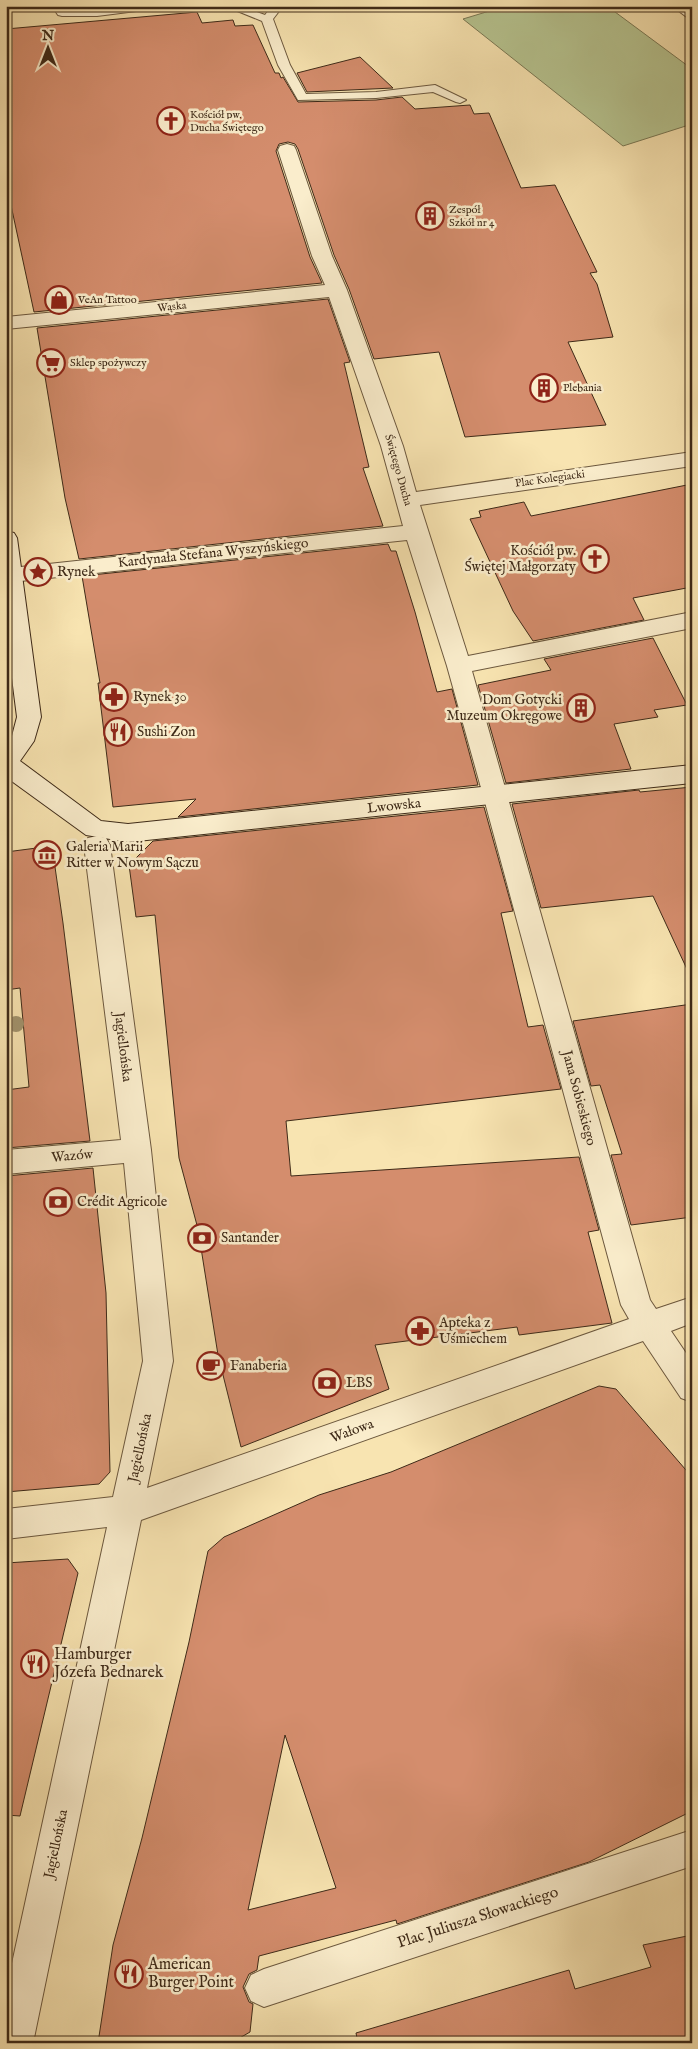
<svg xmlns="http://www.w3.org/2000/svg" width="698" height="2049" font-family="'IM FELL English',serif">
<style>
.green{fill:#b7c591;stroke:#7a7854}
.building{fill:#d48d6d;stroke:#3e2a18;fill-rule:evenodd}
.lines{fill:none;stroke-linecap:round;stroke-linejoin:round}
.lane-casing{stroke:#6c583e;stroke-width:2}
.street-casing{stroke:#6c583e;stroke-width:2}
.secondary-casing{stroke:#3e2a18;stroke-width:2}
.lane{fill:#faedcc;fill-rule:evenodd}
.street{fill:#faedcc;fill-rule:evenodd}
.secondary{fill:#faedcc;fill-rule:evenodd}
.tree{fill:#a2936d}
.labels{text-anchor:middle;dominant-baseline:central;stroke-width:5;stroke-linejoin:round;paint-order:stroke}
.far-poi-label{font-size:11px;fill:#3e2a18;stroke:#faedcc;text-anchor:start}
.far-street-label{font-size:11px;fill:#3e2a18;stroke:#faedcc}
.poi-label{font-size:14px;fill:#3e2a18;stroke:#faedcc;text-anchor:start}
.street-label{font-size:14px;fill:#3e2a18;stroke:#faedcc}
.near-poi-label{font-size:16px;fill:#3e2a18;stroke:#faedcc;text-anchor:start}
.near-street-label{font-size:16px;fill:#3e2a18;stroke:#faedcc}
</style>
<rect width="100%" height="100%" fill="#f8e4b1"/>
<filter id="stains"><feTurbulence type="fractalNoise" baseFrequency=".004" numOctaves="4"/><feColorMatrix values="0 0 0 0 .2 0 0 0 0 .09 0 0 0 0 .02 0 0 0 .5 -.17"/></filter>
<radialGradient id="worn" r=".72"><stop offset=".6" stop-color="#630" stop-opacity="0"/><stop offset="1" stop-color="#630" stop-opacity=".3"/></radialGradient>
<path class="green" d="M506,6H607L692,69V124L623,146L463,19Z"/>
<path class="building" d="M197,12L202,23L233,20L235,26L253,25L275,73H279L281,78L283,77L298,102L376,100L402,97L415,109L470,105L474,114L489,113L521,188L555,185L597,272L590,273L597,284L613,337L568,342L606,425L465,437L439,352L374,359L349,289L334,255L298,149L295,144L288,142L279,144L276,151L310,257L322,283L34,312L6,182V29Z
M360,57L393,88L307,92L297,73Z
M328,299L350,362L344,363L369,467L363,468L383,526L79,559L65,498L37,328Z
M692,484V587L633,598L644,620L533,641L513,611L470,519L481,517L479,511L524,502L531,516Z
M388,544L391,551H396L415,612L437,692L452,689L478,785L178,817L196,799L113,807L98,683H100L82,576Z
M653,638L687,705L654,710L658,717L614,724L631,769L506,783L478,685L551,670L544,659Z
M692,787V980L653,896L541,908L512,804L639,790L640,792Z
M484,807L513,911L501,913L528,1027L543,1025L561,1089L286,1121L291,1176L579,1157L599,1230L588,1232L612,1323L519,1335L517,1327L375,1345L389,1389L241,1447L218,1355L198,1229L179,1158L155,915L136,917L129,865L153,841Z
M52,846L63,923L90,1141L6,1148V1090L29,1087L20,988L6,990V852Z
M692,1004V1217L631,1225L611,1155L622,1154L600,1085L591,1086L573,1021Z
M93,1168L106,1293L110,1472L99,1484L6,1492V1176Z
M599,1386L616,1389L692,1477V1811L589,1862L397,1924L396,1920L259,1956L257,1970L249,1974L243,1987L249,2002L253,2004L250,2032L231,2043H98L113,1945L142,1838L189,1642L208,1551L224,1537L319,1495L391,1472ZM285,1735L336,1888L248,1910Z
M68,1559L78,1573L20,1816L6,1815V1563Z
M692,1935V2043H358L356,2033L569,1970L575,1989L651,1967L643,1945Z"/>
<g class="lines">
<defs>
<path id="lane" d="M52,6H63L65,10L157,6L152,9L97,16H62L58,15Z
M225,6H241L265,15L272,6H283L273,19L290,65L306,94L376,92L435,85L466,100L460,103L456,102L433,92L376,98L298,100L278,65L262,21Z
M672,6H684L692,12V21Z"/>
<path id="street" d="M287,144L294,146L296,150L332,256L347,290L403,446L416,492L692,452V466L420,505L468,656L692,612V628L472,671L650,1300L656,1309L692,1297V1323L671,1331L692,1362V1402L681,1398L643,1341L141,1520L33,2043H6V1991L107,1527L6,1539V1509L113,1497L143,1361L124,1163L6,1174V1150L121,1140L84,845L88,838L97,836L106,838L110,845L151,1150L173,1361L147,1488L629,1319L621,1305L483,795L447,666L407,540L11,582L6,581V569L11,568L403,526L381,446L329,297L6,329V317L325,285L312,256L278,150L280,146Z
M692,1830V1866L264,2007L251,2001L245,1988L251,1975L264,1969Z"/>
<path id="secondary" d="M6,531L14,533L17,538L41,717L34,741L20,761L101,821L128,824L692,765V783L128,842L86,835L6,777V745L12,736L17,717L6,631Z"/>
</defs>
<use href="#lane" class="lane-casing"/>
<use href="#street" class="street-casing"/>
<use href="#secondary" class="secondary-casing"/>
<use href="#lane" class="lane"/>
<use href="#street" class="street"/>
<use href="#secondary" class="secondary"/>
</g>
<circle class="tree" cx="16" cy="1024" r="8"/>
<defs>
<symbol id="church-ring" viewBox="-11 -11 22 22"><circle r="9.5" fill="#faedcc" stroke="#8f2418" stroke-width="1.5"/><path d="M-1.2-6h2.4v3.5h3.3v2.4h-3.3V6h-2.4V-.1h-3.3v-2.4h3.3Z" fill="#8f2418"/></symbol>
<symbol id="building-ring" viewBox="-11 -11 22 22"><circle r="9.5" fill="#faedcc" stroke="#8f2418" stroke-width="1.5"/><path d="M-4-6H4V6H1V3H-1V6H-4ZM-2.5-4.3h1.7v1.8h-1.7ZM.8-4.3h1.7v1.8H.8ZM-2.5-1h1.7V.8h-1.7ZM.8-1h1.7V.8H.8Z" fill="#8f2418"/></symbol>
<symbol id="shop-ring" viewBox="-11 -11 22 22"><circle r="9.5" fill="#faedcc" stroke="#8f2418" stroke-width="1.5"/><path d="M-5-2.5h2.3a2.7 3.5 0 0 1 5.4 0H5L5.5 6h-11ZM-1.5-2.5h3a1.5 2.3 0 0 0-3 0Z" fill="#8f2418"/></symbol>
<symbol id="supermarket-ring" viewBox="-11 -11 22 22"><circle r="9.5" fill="#faedcc" stroke="#8f2418" stroke-width="1.5"/><path d="M-6-5.5h2.5l.6 2H6L4.5 2H-2.5L-4.4-4H-6ZM-1.5 3.2a1.3 1.3 0 1 0 .1 0ZM3 3.2a1.3 1.3 0 1 0 .1 0Z" fill="#8f2418"/></symbol>
<symbol id="sight-ring" viewBox="-11 -11 22 22"><circle r="9.5" fill="#faedcc" stroke="#8f2418" stroke-width="1.5"/><path d="M0-6L1.8-2.2L6-1.7L2.9 1.2L3.7 5.4L0 3.3L-3.7 5.4L-2.9 1.2L-6-1.7L-1.8-2.2Z" fill="#8f2418"/></symbol>
<symbol id="pharmacy-ring" viewBox="-11 -11 22 22"><circle r="9.5" fill="#faedcc" stroke="#8f2418" stroke-width="1.5"/><path d="M-2-6h4v4h4v4h-4v4h-4v-4h-4v-4h4Z" fill="#8f2418"/></symbol>
<symbol id="restaurant-ring" viewBox="-11 -11 22 22"><circle r="9.5" fill="#faedcc" stroke="#8f2418" stroke-width="1.5"/><path d="M-5-6h1v4h1v-4h1v4h1v-4h1v5L-1.5 .5V6h-2V.5L-5-1ZM5-6V6H3V1.5H1.5Q1.5-4 5-6Z" fill="#8f2418"/></symbol>
<symbol id="museum-ring" viewBox="-11 -11 22 22"><circle r="9.5" fill="#faedcc" stroke="#8f2418" stroke-width="1.5"/><path d="M0-6L6-3V-2H-6V-3ZM-5-1h2V3h-2ZM-1-1h2V3h-2ZM3-1h2V3H3ZM-6 4H6V6H-6Z" fill="#8f2418"/></symbol>
<symbol id="bank-ring" viewBox="-11 -11 22 22"><circle r="9.5" fill="#faedcc" stroke="#8f2418" stroke-width="1.5"/><path d="M-6-4H6V4H-6ZM0-2.3a2.3 2.3 0 1 0 0 4.6a2.3 2.3 0 1 0 0-4.6Z" fill="#8f2418"/></symbol>
<symbol id="cafe-ring" viewBox="-11 -11 22 22"><circle r="9.5" fill="#faedcc" stroke="#8f2418" stroke-width="1.5"/><path d="M-5.5-4.5H6V0H3Q3 3.5 0 3.5H-2.5Q-5.5 3.5-5.5 0ZM3-3.2v2h1.7v-2ZM-6 4.5H4V6H-6Z" fill="#8f2418"/></symbol>
</defs>
<g fill-rule="evenodd">
<use href="#church-ring" x="155" y="105" width="32" height="32"/>
<use href="#building-ring" x="414" y="200" width="32" height="32"/>
<use href="#shop-ring" x="43" y="284" width="32" height="32"/>
<use href="#supermarket-ring" x="35" y="347" width="32" height="32"/>
<use href="#building-ring" x="528" y="372" width="32" height="32"/>
<use href="#church-ring" x="579" y="543" width="32" height="32"/>
<use href="#sight-ring" x="22" y="556" width="32" height="32"/>
<use href="#pharmacy-ring" x="98" y="681" width="32" height="32"/>
<use href="#building-ring" x="565" y="692" width="32" height="32"/>
<use href="#restaurant-ring" x="102" y="716" width="32" height="32"/>
<use href="#museum-ring" x="31" y="839" width="32" height="32"/>
<use href="#bank-ring" x="42" y="1186" width="32" height="32"/>
<use href="#bank-ring" x="186" y="1222" width="32" height="32"/>
<use href="#pharmacy-ring" x="404" y="1315" width="32" height="32"/>
<use href="#cafe-ring" x="195" y="1350" width="32" height="32"/>
<use href="#bank-ring" x="311" y="1367" width="32" height="32"/>
<use href="#restaurant-ring" x="19" y="1648" width="32" height="32"/>
<use href="#restaurant-ring" x="113" y="1958" width="32" height="32"/>
</g>
<g class="labels">
<g class="far-poi-label">
<text x="190" y="115">Kościół pw.<tspan x="190" dy="13">Ducha Świętego</tspan></text>
<text x="449" y="210">Zespół<tspan x="449" dy="13">Szkół nr 4</tspan></text>
<text x="78" y="300">VeAn Tattoo</text>
<text x="70" y="363">Sklep spożywczy</text>
<text x="563" y="388">Plebania</text>
</g>
<g class="far-street-label">
<text transform="translate(172 307) rotate(-6)">Wąska</text>
<text transform="translate(398 470) rotate(74)">Świętego Ducha</text>
<text transform="translate(550 479) rotate(-8)">Plac Kolegiacki</text>
</g>
<g class="poi-label">
<text x="576" y="551" text-anchor="end">Kościół pw.<tspan x="576" dy="16">Świętej Małgorzaty</tspan></text>
<text x="57" y="572">Rynek</text>
<text x="133" y="697">Rynek 30</text>
<text x="562" y="700" text-anchor="end">Dom Gotycki<tspan x="562" dy="16">Muzeum Okręgowe</tspan></text>
<text x="137" y="732">Sushi Zon</text>
<text x="66" y="847">Galeria Marii<tspan x="66" dy="16">Ritter w Nowym Sączu</tspan></text>
<text x="77" y="1202">Crédit Agricole</text>
<text x="221" y="1238">Santander</text>
<text x="439" y="1323">Apteka z<tspan x="439" dy="16">Uśmiechem</tspan></text>
<text x="230" y="1366">Fanaberia</text>
<text x="346" y="1383">LBS</text>
</g>
<g class="street-label">
<text transform="translate(213 553) rotate(-6)">Kardynała Stefana Wyszyńskiego</text>
<text transform="translate(394 806) rotate(-6)">Lwowska</text>
<text transform="translate(123 1047) rotate(83)">Jagiellońska</text>
<text transform="translate(579 1098) rotate(75)">Jana Sobieskiego</text>
<text transform="translate(72 1156) rotate(-5)">Wazów</text>
<text transform="translate(352 1431) rotate(-20)">Wałowa</text>
<text transform="translate(140 1448) rotate(-78)">Jagiellońska</text>
<text transform="translate(56 1844) rotate(-78)">Jagiellońska</text>
</g>
<g class="near-poi-label">
<text x="54" y="1655">Hamburger<tspan x="54" dy="18">Józefa Bednarek</tspan></text>
<text x="148" y="1965">American<tspan x="148" dy="18">Burger Point</tspan></text>
</g>
<g class="near-street-label">
<text transform="translate(478 1918) rotate(-18)">Plac Juliusza Słowackiego</text>
</g>
</g>
<rect width="698" height="2049" fill="none" stroke="#f8e4b1" stroke-width="25"/>
<rect x="8" y="8" width="683" height="2034" fill="none" stroke="#3e2a18" stroke-width="2.5"/>
<rect x="12" y="12" width="673" height="2024" fill="none" stroke="#3e2a18"/>
<g transform="translate(48 48)" stroke="#faedcc" stroke-width="4" paint-order="stroke">
<path d="M0-4L9 19L0 12L-9 19Z" fill="#3e2a18"/>
<text y="-8" font-size="14" font-weight="bold" text-anchor="middle" fill="#3e2a18">N</text>
</g>
<rect width="100%" height="100%" filter="url(#stains)"/>
<rect width="100%" height="100%" fill="url(#worn)"/>
</svg>
